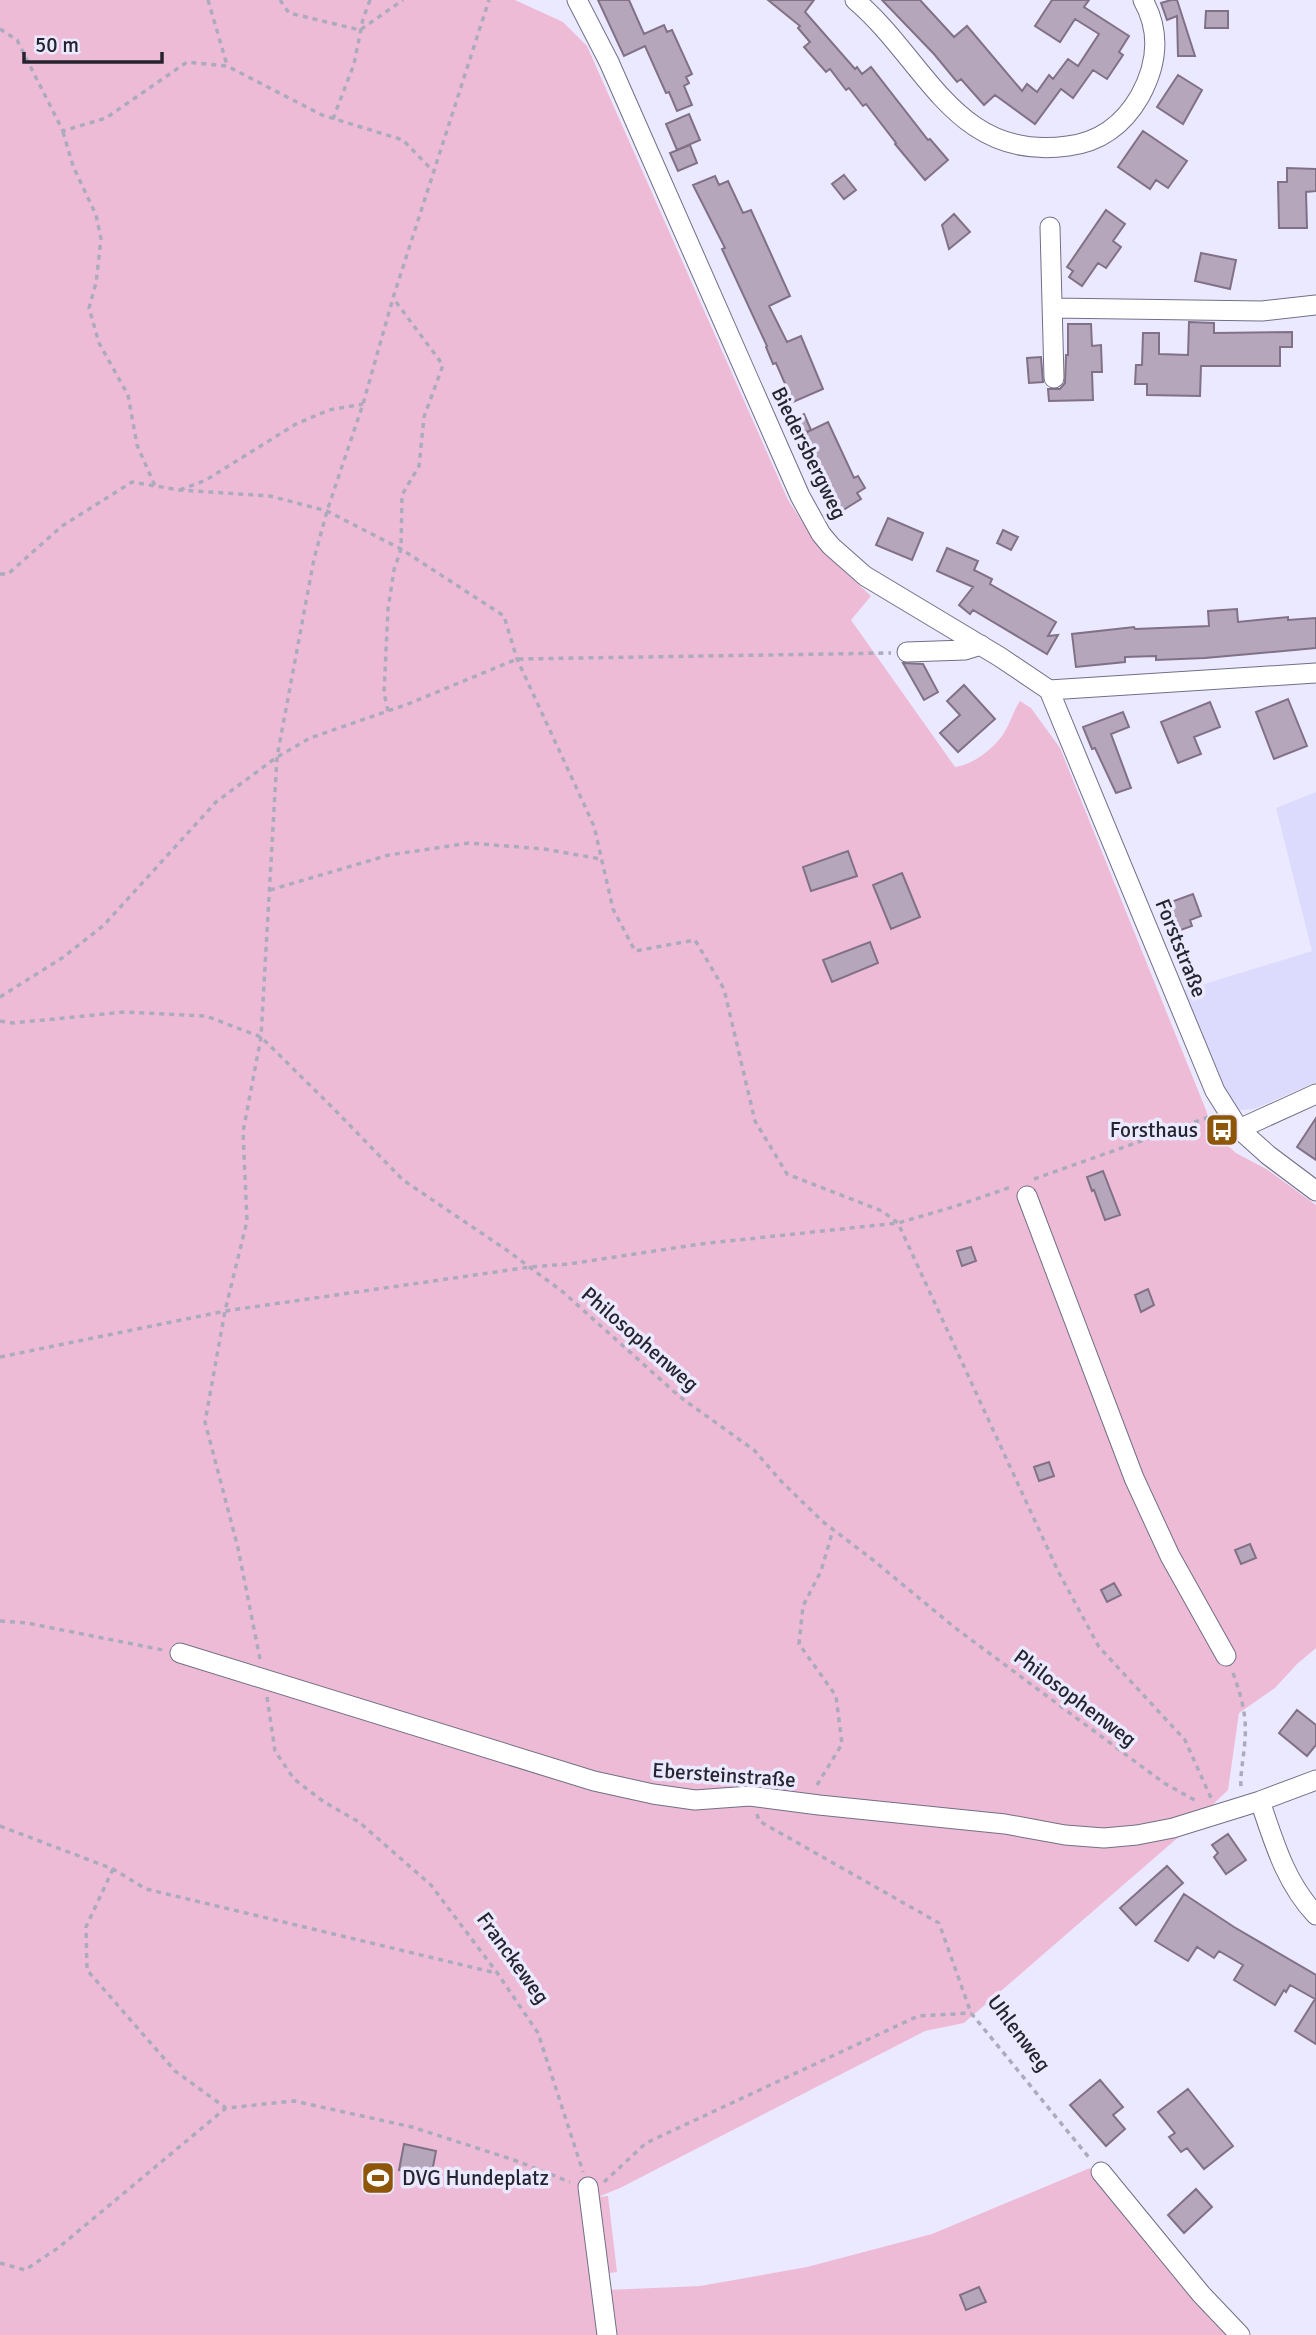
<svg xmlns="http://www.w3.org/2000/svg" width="1316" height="2335" font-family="Signika,sans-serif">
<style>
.built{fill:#dddbfd}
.green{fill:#eebbd7}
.building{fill:#b5a6bc;stroke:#807186;stroke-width:2}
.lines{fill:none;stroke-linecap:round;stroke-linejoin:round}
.minor-casing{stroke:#716f86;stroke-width:21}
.path{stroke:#acabbd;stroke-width:3.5;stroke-dasharray:5 5;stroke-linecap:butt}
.minor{stroke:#fff;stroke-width:19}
.labels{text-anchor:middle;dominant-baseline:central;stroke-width:7;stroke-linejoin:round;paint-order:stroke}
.street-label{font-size:21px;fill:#26252f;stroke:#ebe9ff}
.poi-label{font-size:21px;fill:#26252f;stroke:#ebe9ff;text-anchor:end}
</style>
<rect width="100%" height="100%" fill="#ebe9ff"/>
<path class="built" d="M1316,792V1082L1254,1109L1239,1110L1227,1104L1185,990L1312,951L1276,808Z"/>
<path class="green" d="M0,0H515L563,22L587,46L788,500L821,550L871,596L851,620L955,767C971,765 987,753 998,741C1008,731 1012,713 1020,701L1031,708L1060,748L1206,1110L1212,1132L1236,1153L1268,1170L1316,1205V1648L1297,1664L1275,1688L1239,1713L1228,1790L1182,1834L964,2023L925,2031L620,2188L598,2197L608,2196L617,2272L603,2274L606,2290L700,2286L807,2267L932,2234L1090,2168L1231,2335H0Z"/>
<path class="building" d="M598,0H629L644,34L664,25L667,32L672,30L692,74L686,77L689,83L684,86L692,105L677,111L669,92L666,93L645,46L624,56Z
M768,0H814L805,12L855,69L857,67L862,74L871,67L928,140L930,139L948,160L925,180L895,144L896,143L866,104L863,106L849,88L846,90L830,69L826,72L804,47L810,42L798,28L800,26Z
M882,0H920L954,37L967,26L1022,91L1027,84L1037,92L1049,75L1053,79L1068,59L1078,66L1099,34L1075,19L1060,42L1035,26L1052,0H1089L1084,7L1129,36L1119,52L1123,55L1107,79L1093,70L1073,98L1061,89L1035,124L995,95L984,105L961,79L957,82L934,54Z
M1171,0H1177L1195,56H1178L1177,16L1167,20L1161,3Z
M1206,11H1228V28H1205Z
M1178,75L1202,90L1183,124L1157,107Z
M689,114L700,140L677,150L666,124Z
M1143,131L1187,161L1168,188L1156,180L1150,189L1118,167Z
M690,145L697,163L678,171L670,153Z
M1287,168L1316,169V191L1306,192L1307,228H1279L1278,182H1287Z
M844,175L856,190L844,199L832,184Z
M715,176L719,185L728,181L743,213L751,210L790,296L769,306L787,342L801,336L823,389L793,402L776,363L773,364L766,347L767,346L722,249L725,248L693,185Z
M1106,210L1125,224L1113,241L1121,247L1106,268L1098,263L1082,286L1069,277L1073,271L1067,267Z
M954,214L970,232L949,249L942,225Z
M1201,253L1236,260L1230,289L1195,281Z
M1189,322L1214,323V333L1292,332V347H1280V366H1201L1200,396L1147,395V384H1135L1136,365H1142L1143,333H1159V354L1188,355Z
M1068,324H1091L1092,346L1101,345L1102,372H1092L1093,400L1049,401L1048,389H1060L1065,383L1066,355H1068Z
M1041,357L1043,382L1029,383L1027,358Z
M804,414L811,430L796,436L789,421Z
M828,422L854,478L858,476L865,488L857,493L861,499L840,512L827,490L801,435Z
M888,518L923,533L912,560L876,545Z
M1003,530L1018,537L1011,550L997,543Z
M947,548L978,561L974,570L992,579L990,584L1056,622L1048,636L1058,635L1047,654L973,610L970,614L959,605L973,587L937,571Z
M1237,609L1238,622L1288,617V620L1316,618V648L1205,658L1156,660V656L1125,657V662L1076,667L1072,634L1134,627L1135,629L1209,626L1208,611Z
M903,663L923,664L938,692L924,700Z
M964,685L995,719L958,752L940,733L960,715L947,701Z
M1288,699L1307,746L1274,759L1256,712Z
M1210,702L1220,727L1194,737L1201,754L1178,763L1161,722Z
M1123,712L1129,727L1111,734L1131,788L1116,793L1095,748L1092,749L1083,727Z
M848,851L857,876L811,891L803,867Z
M902,873L920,917L891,929L873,885Z
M1193,894L1201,916L1190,920L1192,926L1178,931L1168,903Z
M870,942L878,963L832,982L823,960Z
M1316,1118V1160L1297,1147Z
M1103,1171L1120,1215L1105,1220L1094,1190L1092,1191L1087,1177Z
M971,1247L976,1261L962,1266L957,1251Z
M1148,1289L1154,1305L1141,1312L1135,1295Z
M1049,1462L1054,1476L1039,1481L1034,1467Z
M1250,1544L1256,1558L1241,1564L1235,1550Z
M1114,1583L1121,1595L1107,1602L1101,1590Z
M1297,1710L1316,1725V1745L1307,1756L1279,1733Z
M1228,1834L1246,1860L1226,1874L1214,1857L1218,1853L1212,1845Z
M1167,1866L1183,1883L1136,1925L1120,1908Z
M1184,1894L1234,1927L1316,1975V2044L1295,2031L1315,1999L1290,1985L1286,1992L1284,1990L1275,2005L1234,1980L1243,1965L1219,1951L1214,1958L1197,1947L1188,1961L1155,1941Z
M1100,2080L1123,2107L1113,2115L1125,2129L1106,2146L1070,2105Z
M1188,2089L1233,2146L1204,2169L1187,2148L1181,2152L1169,2137L1175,2133L1158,2112Z
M404,2144L436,2151L431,2177L399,2170Z
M1196,2189L1212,2207L1184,2233L1168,2215Z
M979,2287L986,2302L966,2310L960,2295Z"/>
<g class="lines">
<defs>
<path id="minor" d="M577,0L609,62L800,496L821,534L831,546L865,576L1000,657L1049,690L1316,673
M855,0C927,61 955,162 1068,146C1100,142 1124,124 1140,96C1157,65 1161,32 1143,0
M1050,227L1054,378
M1053,308L1262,311L1316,305
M907,652L965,650L981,645
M1049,690L1215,1091L1239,1129L1268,1155L1316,1191
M1239,1129L1316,1094
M1027,1196L1134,1478L1170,1556L1226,1656
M180,1653L594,1781L653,1794L695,1800L750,1796L819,1805L1005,1824L1065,1835L1104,1838L1137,1835L1173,1828L1260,1801L1316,1780
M1260,1801C1274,1842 1285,1882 1316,1915
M1101,2172L1201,2294L1240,2335
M588,2187L607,2335"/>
</defs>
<use href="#minor" class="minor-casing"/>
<path class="path" d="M208,0L227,65
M280,0L289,13L360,30L403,0
M0,29L17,40L63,131L106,118L187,62L227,66L322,115L403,140L433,171
M333,119L354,64L363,19L370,0
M63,132L73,166L96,215L101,239L96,283L89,308L99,343L128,395L137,445L155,486
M180,490L206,480L296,424L329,410L363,404
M0,574H8L62,526L132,482L179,490L270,496L327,511L401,549L504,616L517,659L594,826L613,909L635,951L695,940L724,989L755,1121L787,1174L882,1211L898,1223L1058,1571L1099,1647L1185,1740L1211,1798
M388,711L384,693L388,609L394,570L401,549L402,495L419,466L424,417L443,365L393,298
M270,890L389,855L469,843L544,849L601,859
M0,997L62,958L103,926L216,802L277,757L310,738L408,704L517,659L891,653
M0,1021L13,1023L125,1012L206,1016L261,1037L333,1108L403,1180L508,1251L563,1292L680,1397L754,1450L781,1481L822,1521L873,1560L954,1627L1164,1783L1198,1802
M1034,1179L1209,1117
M0,1357L225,1311L530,1267L569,1264L700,1244L898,1223L953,1207L1011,1187
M0,1621L27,1623L163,1650
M260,1659L238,1548L205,1422L225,1311L247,1221L243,1132L261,1037L277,757L314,559L327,511L363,404L393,298L489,0
M1233,1673C1241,1695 1247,1716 1245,1739C1244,1757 1240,1772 1241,1789
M267,1697L275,1751L294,1779L324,1802L359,1822L431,1885L498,1974L538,2033L583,2172
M817,1785L842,1744L836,1696L799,1644L803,1606L821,1571L833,1530
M757,1814L759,1821L939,1923L971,2013L1091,2160
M0,1826L113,1869L146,1889L496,1973
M113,1869L86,1927L87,1970L175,2071L226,2108
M604,2182L646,2143L918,2016L971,2013
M0,2263L25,2270L58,2248L226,2108L294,2101L412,2127L514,2160L570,2182"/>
<use href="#minor" class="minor"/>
</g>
<defs>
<symbol id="bus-square" viewBox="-11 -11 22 22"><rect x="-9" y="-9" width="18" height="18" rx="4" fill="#8d5609" stroke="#ebe9ff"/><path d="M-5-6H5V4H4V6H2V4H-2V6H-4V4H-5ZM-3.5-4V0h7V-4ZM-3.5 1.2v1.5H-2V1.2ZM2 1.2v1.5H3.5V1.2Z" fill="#fff"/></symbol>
<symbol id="stadium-square" viewBox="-11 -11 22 22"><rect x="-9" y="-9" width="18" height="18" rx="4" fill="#8d5609" stroke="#ebe9ff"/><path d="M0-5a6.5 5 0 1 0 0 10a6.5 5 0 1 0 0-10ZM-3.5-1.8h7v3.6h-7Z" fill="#fff"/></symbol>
</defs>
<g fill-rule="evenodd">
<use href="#bus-square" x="1203" y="1111" width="38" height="38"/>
<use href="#stadium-square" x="359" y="2159" width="38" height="38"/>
</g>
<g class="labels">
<g class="street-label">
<text transform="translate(809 453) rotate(64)">Biedersbergweg</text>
<text transform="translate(1181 948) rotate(68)">Forststraße</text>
<text transform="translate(640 1339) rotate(41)">Philosophenweg</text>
<text transform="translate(1075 1698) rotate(37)">Philosophenweg</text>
<text transform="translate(724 1775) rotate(4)">Ebersteinstraße</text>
<text transform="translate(513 1958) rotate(54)">Franckeweg</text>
<text transform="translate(1019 2033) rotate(53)">Uhlenweg</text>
</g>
<g class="poi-label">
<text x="1198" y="1130">Forsthaus</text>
<text x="402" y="2178" text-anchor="start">DVG Hundeplatz</text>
</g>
</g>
<path d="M24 52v10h138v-10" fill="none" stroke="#26252f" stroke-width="3.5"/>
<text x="35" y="52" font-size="21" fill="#26252f" stroke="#ebe9ff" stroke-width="5" paint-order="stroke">50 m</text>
</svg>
